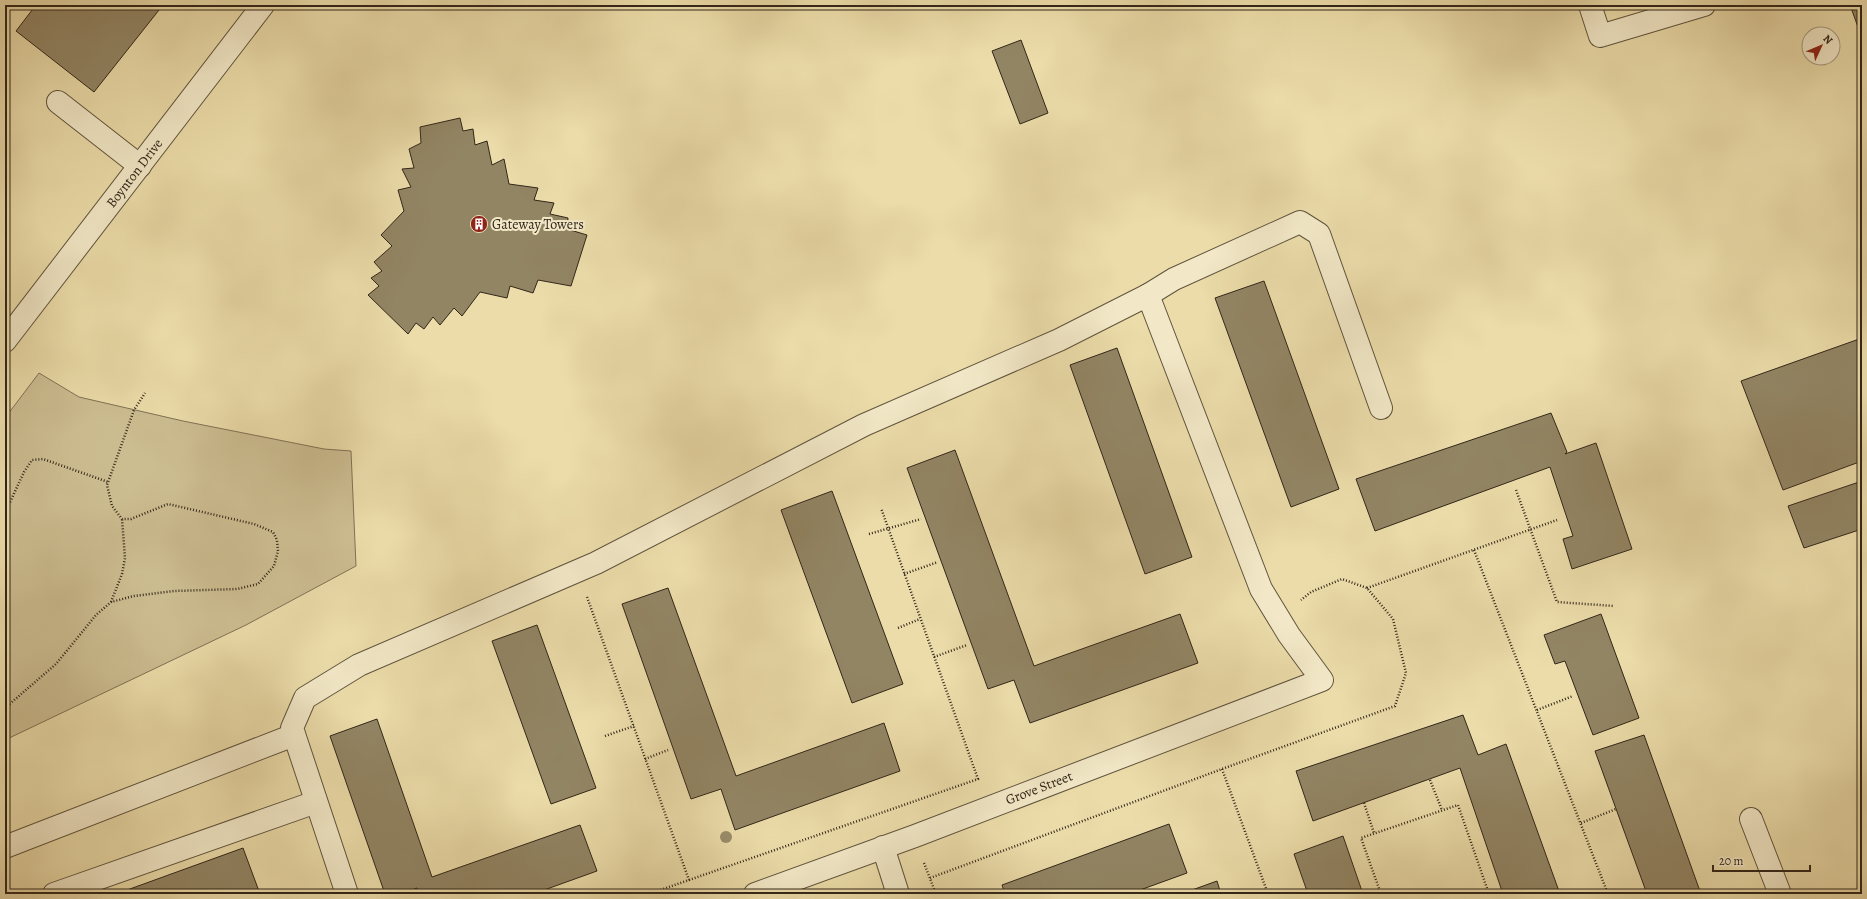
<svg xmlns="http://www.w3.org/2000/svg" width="1867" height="899" font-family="Alegreya,serif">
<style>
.green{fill:#ccbd91;stroke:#7f7255}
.building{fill:#928564;stroke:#322619}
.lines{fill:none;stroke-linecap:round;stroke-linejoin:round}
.minor-casing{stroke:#60543d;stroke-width:24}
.path{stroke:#322619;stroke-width:2.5;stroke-dasharray:1 2;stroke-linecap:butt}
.minor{stroke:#f2e8c7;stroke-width:22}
.tree{fill:#9a8d6a}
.labels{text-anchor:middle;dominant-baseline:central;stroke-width:4;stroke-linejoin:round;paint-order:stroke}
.street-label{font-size:14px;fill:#322619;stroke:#f2e8c7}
.poi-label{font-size:14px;fill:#322619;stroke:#f2e8c7;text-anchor:start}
</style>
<rect width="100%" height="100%" fill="#ebdca9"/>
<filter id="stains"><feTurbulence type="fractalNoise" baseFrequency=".005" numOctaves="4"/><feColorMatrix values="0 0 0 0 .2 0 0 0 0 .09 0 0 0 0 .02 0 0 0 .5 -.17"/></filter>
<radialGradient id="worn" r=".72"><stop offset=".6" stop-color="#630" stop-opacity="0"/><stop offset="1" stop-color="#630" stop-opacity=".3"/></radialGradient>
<path class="green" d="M39,373L79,397L183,421L324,449L351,451L356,566L246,625L5,740V418Z"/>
<path class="building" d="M36,5H163L94,92L16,31Z
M1850,5H1862V38Z
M1021,40L1048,113L1020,124L992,51Z
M460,118L463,131L473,129L475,145L487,141L492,165L504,159L509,184L538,188L534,200L554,203L550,214L568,218L567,229L587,235L571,286L538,280L533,293L510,286L507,298L480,292L462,316L454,308L440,325L433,317L424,329L416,323L408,334L368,295L379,286L371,278L382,271L374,262L392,246L381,235L404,211L398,190L411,187L402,169L414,168L409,149L421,143L420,127Z
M1264,281L1339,489L1291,507L1215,298Z
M1862,338V461L1783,490L1741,381Z
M1117,348L1192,557L1145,574L1070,365Z
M1551,413L1567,452L1565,454L1596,443L1632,549L1572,569L1563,539L1573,536L1550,467L1375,531L1356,479Z
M955,450L1034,666L1180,614L1198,663L1030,723L1014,680L988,689L907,468Z
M1862,481V529L1804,548L1788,506Z
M832,491L903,684L852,703L781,510Z
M668,588L736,776L884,723L900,771L735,830L721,789L691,799L622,604Z
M1601,614L1639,718L1593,735L1565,661L1555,664L1544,635Z
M537,625L596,788L551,804L492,641Z
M1463,715L1478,755L1506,744L1560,894H1503L1460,768L1313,821L1296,771Z
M377,719L432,877L580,825L597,871L533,894H419L417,888L401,894H385L330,736Z
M1644,735L1701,894H1647L1595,751Z
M1169,824L1187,873L1129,894H1005L1002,885Z
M1343,836L1363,894H1308L1294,854Z
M243,848L260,894H116Z
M1217,881L1221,894H1181Z"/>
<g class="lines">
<defs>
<g id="minor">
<path d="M1590,5L1600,36L1704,5"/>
<path d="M58,102L140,166"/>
<path d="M1148,295L1174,279L1300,222L1319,234L1381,408"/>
<path id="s1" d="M5,341L263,5"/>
<path d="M1751,819L1780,894"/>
<path d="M5,847L294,735"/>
<path d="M883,847L898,894"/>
<path d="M54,894L316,802"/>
<path d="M347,894L292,728L305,698L359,665L596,563L864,425L1059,340L1148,295L1261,589L1289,635L1322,680L915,836L755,894"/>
</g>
</defs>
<use href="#minor" class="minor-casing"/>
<path class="path" d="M1516,490L1557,602L1614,606
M5,513L24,472L32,460L43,459L108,482
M869,534L921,519
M1474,550L1608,894
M904,574L938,562
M1367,588L1557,520
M587,597L689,880L649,894
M111,602L122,574L125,558L122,519
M898,628L920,619
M934,657L967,645
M5,708L56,664L96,615L111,602L134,596L174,591L237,589L258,584L274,566L278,551L277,540L273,532L254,524L168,504L131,519H122L112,506L107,485L134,410L145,393
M1537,710L1573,696
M605,736L634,726
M645,759L668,750
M1222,769L1268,894
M1430,780L1442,810
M1364,803L1374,833
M1581,823L1616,809
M924,863L936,894
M930,878L1222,769L1395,706L1406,673L1393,619L1367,588L1342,579L1311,592L1301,600
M689,880L978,779L881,508
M1381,894L1361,838L1458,805L1489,894"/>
<use href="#minor" class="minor"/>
</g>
<circle class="tree" cx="726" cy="837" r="6"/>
<defs>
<symbol id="building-disc" viewBox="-11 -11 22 22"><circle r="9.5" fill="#8f2418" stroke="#f2e8c7"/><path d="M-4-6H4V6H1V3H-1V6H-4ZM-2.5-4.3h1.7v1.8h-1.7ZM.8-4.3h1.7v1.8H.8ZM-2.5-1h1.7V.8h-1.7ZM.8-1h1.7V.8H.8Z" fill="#fff"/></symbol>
</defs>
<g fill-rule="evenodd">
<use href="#building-disc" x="469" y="214" width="20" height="20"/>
</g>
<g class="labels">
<g class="street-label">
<text stroke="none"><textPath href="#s1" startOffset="212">Boynton Drive</textPath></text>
<text transform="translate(1039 788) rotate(-21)">Grove Street</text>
</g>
<g class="poi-label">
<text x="492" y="224">Gateway Towers</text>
</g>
</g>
<rect width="1867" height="899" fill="none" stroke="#ebdca9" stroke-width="20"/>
<rect x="6" y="6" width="1855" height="887" fill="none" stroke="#322619" stroke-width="2"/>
<rect x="10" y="10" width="1847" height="879" fill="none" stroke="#322619"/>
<g transform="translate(1821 46) rotate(46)"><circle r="19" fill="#f2e8c7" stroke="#a59a81"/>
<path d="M0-3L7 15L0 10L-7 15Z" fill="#8f2418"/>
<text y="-6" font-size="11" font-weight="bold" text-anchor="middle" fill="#322619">N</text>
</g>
<path d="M1713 865v6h97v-6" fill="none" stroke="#322619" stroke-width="2"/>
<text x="1719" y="865" font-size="12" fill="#322619" stroke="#f2e8c7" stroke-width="3" paint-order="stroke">20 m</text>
<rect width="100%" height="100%" filter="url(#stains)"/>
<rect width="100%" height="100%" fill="url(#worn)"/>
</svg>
